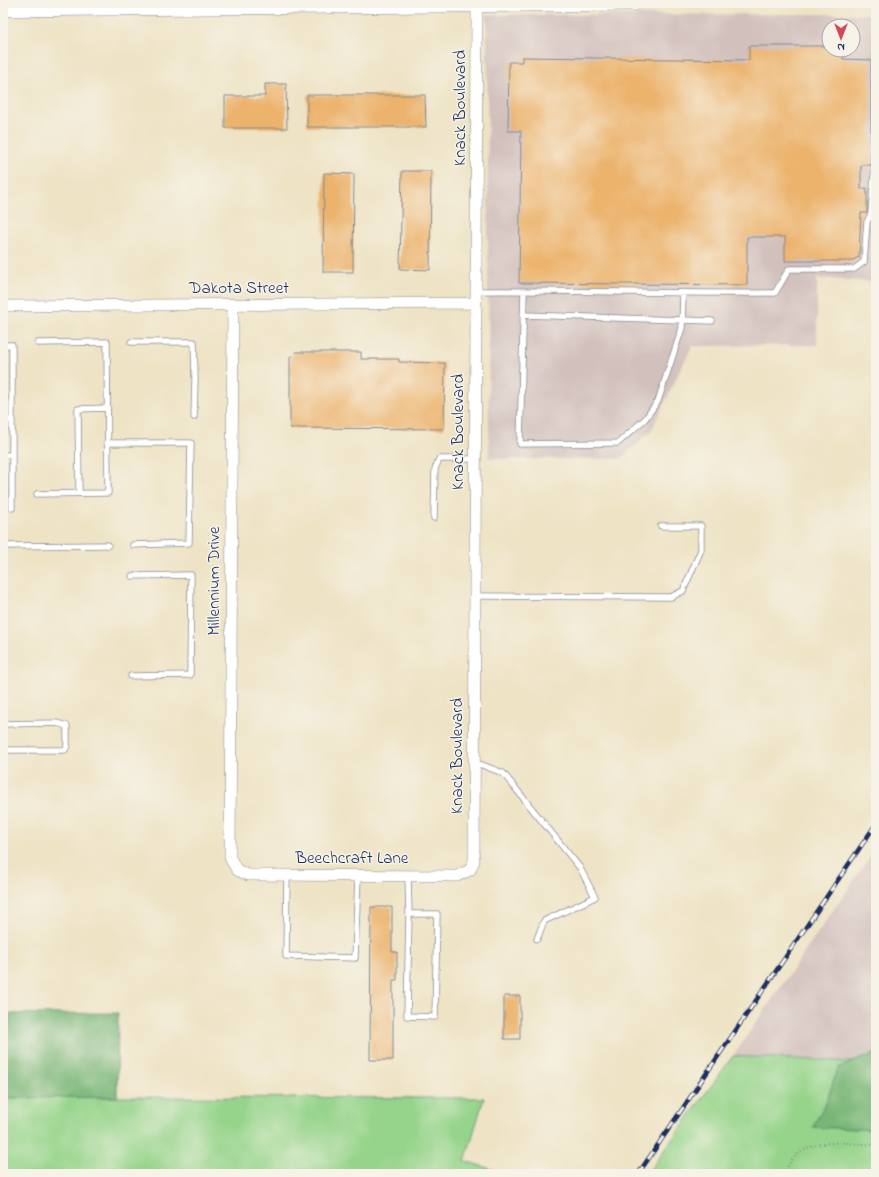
<svg xmlns="http://www.w3.org/2000/svg" width="879" height="1177" font-family="'Indie Flower',sans-serif">
<style>
.industrial{fill:#d1c0bc;fill-rule:evenodd}
.green{fill:#95d48a;stroke:#588274}
.forest{fill:#78b676;stroke:#4a726a}
.building{fill:#ecb36d}
.lines{fill:none;stroke-linecap:round;stroke-linejoin:round}
.lane-casing{stroke:#848992;stroke-width:7}
.street-casing{stroke:#848992;stroke-width:12}
.secondary-casing{stroke:#848992;stroke-width:16}
.path{stroke:#848992;stroke-width:2;stroke-dasharray:1 3;stroke-linecap:butt}
.lane{stroke:#fff;stroke-width:5.5}
.street{stroke:#fff;stroke-width:11}
.secondary{stroke:#fff;stroke-width:15}
.rail-casing{stroke:#1b2f5e;stroke-width:4.5}
.rail{stroke:#f7f3e8;stroke-width:3;stroke-dasharray:9;stroke-linecap:butt}
.labels{text-anchor:middle;dominant-baseline:central;stroke-width:3;stroke-linejoin:round;paint-order:stroke}
.street-label{font-size:17px;fill:#1b2f5e;stroke:#f7f3e8}
</style>
<rect width="100%" height="100%" fill="#f7f3e8"/>
<filter id="ink" filterUnits="userSpaceOnUse"><feTurbulence type="fractalNoise" baseFrequency=".025" numOctaves="2"/><feDisplacementMap in="SourceGraphic" scale="8" xChannelSelector="R" yChannelSelector="G"/><feConvolveMatrix kernelMatrix="1 2 1 2 8 2 1 2 1" color-interpolation-filters="sRGB"/></filter>
<filter id="wash" filterUnits="userSpaceOnUse"><feTurbulence type="fractalNoise" baseFrequency=".012" numOctaves="4" result="noise"/><feDisplacementMap in="SourceGraphic" scale="16" xChannelSelector="R" yChannelSelector="G"/><feGaussianBlur stdDeviation="0.9" result="paint"/><feColorMatrix in="noise" values="0 0 0 0 0 0 0 0 0 0 0 0 0 0 0 0 0 1.4 0 .05"/><feComposite in="paint" operator="in"/></filter>
<g filter="url(#wash)">
<rect width="100%" height="100%" fill="#eee3c5"/>
<path class="industrial" d="M876,14V282L817,278V345L692,346L651,431L620,459H504L489,458L487,15ZM829,26H853V50H829Z
M876,848V1063L733,1056Z"/>
<path class="green" d="M733,1056L854,1062L838,1068L828,1097L876,1130V1174H647Z
M117,1097L484,1098L465,1161L508,1174H3V1098Z"/>
<path class="forest" d="M118,1013L117,1097L3,1098V1014Z
M872,1054H876V1130L813,1127L828,1098L838,1068Z"/>
<g id="blocks">
<path class="building" d="M749,46H829V50H843V59L871,60V165H861V189L867,188V213H861L859,257L851,261H785V237H747V285L519,283L521,131H508L509,62H522V57L749,60Z
M265,84H286L287,128H225V96H265Z
M307,95H425L426,127H307Z
M402,171H431L430,270L400,269Z
M324,173L354,174L353,272H323Z
M295,352H361V359H399V362L445,363L444,429L290,428V357Z
M371,907H392V952H397V980H393V1060H370Z
M504,996H520V1039H504Z"/>
</g>
</g>
<g filter="url(#ink)">
<use href="#blocks" fill-opacity="0" stroke="#848992" stroke-width="1"/>
<g class="lines">
<defs>
<path id="lane" d="M476,291C576,290 675,294 775,293L789,269H854L864,262L867,222L871,214L875,164L876,3
M524,291L520,444L618,443L645,419L658,401L682,328L683,293
M524,315L712,321
M131,342H194L195,378L194,417
M3,345H12V508
M3,420H12
M107,443H191L189,543L133,545
M3,455H12
M79,493L78,409L107,408
M37,494L108,493L107,342L38,343
M434,518L435,469L439,459H475
M3,546L108,545
M475,596L671,597L683,591L701,550V526H661
M131,676L190,675L191,575L132,576
M3,724L57,723L67,726V746L65,750H3
M474,762L503,773L580,868L595,897L544,921L537,939
M287,875L286,956L355,958L358,876
M408,876L409,914H437L435,1017L407,1016L409,914"/>
<path id="street" d="M233,305L230,858L237,870L248,875L457,876L470,870L474,861L477,5
M3,306L476,303"/>
<path id="secondary" d="M3,9L634,3"/>
</defs>
<use href="#lane" class="lane-casing"/>
<use href="#street" class="street-casing"/>
<use href="#secondary" class="secondary-casing"/>
<path class="path" d="M784,1174C800,1134 841,1143 876,1145"/>
<use href="#lane" class="lane"/>
<use href="#street" class="street"/>
<use href="#secondary" class="secondary"/>
<defs>
<path id="rail" d="M638,1174L876,824"/>
</defs>
<use href="#rail" class="rail-casing"/>
<use href="#rail" class="rail"/>
</g>
</g>
<g class="labels">
<g class="street-label">
<text transform="translate(460 108) rotate(-90)">Knack Boulevard</text>
<text x="239" y="288">Dakota Street</text>
<text transform="translate(458 432) rotate(-90)">Knack Boulevard</text>
<text transform="translate(214 581) rotate(-90)">Millennium Drive</text>
<text transform="translate(457 756) rotate(-90)">Knack Boulevard</text>
<text x="352" y="858">Beechcraft Lane</text>
</g>
</g>
<rect width="879" height="1177" fill="none" stroke="#f7f3e8" stroke-width="16"/>
<g transform="translate(841 38) rotate(180)"><circle r="19" fill="#f7f3e8" stroke="#9fa5b1"/>
<path d="M0-3L7 15L0 10L-7 15Z" fill="#d1495b"/>
<text y="-6" font-size="11" font-weight="bold" text-anchor="middle" fill="#1b2f5e">N</text>
</g>
</svg>
